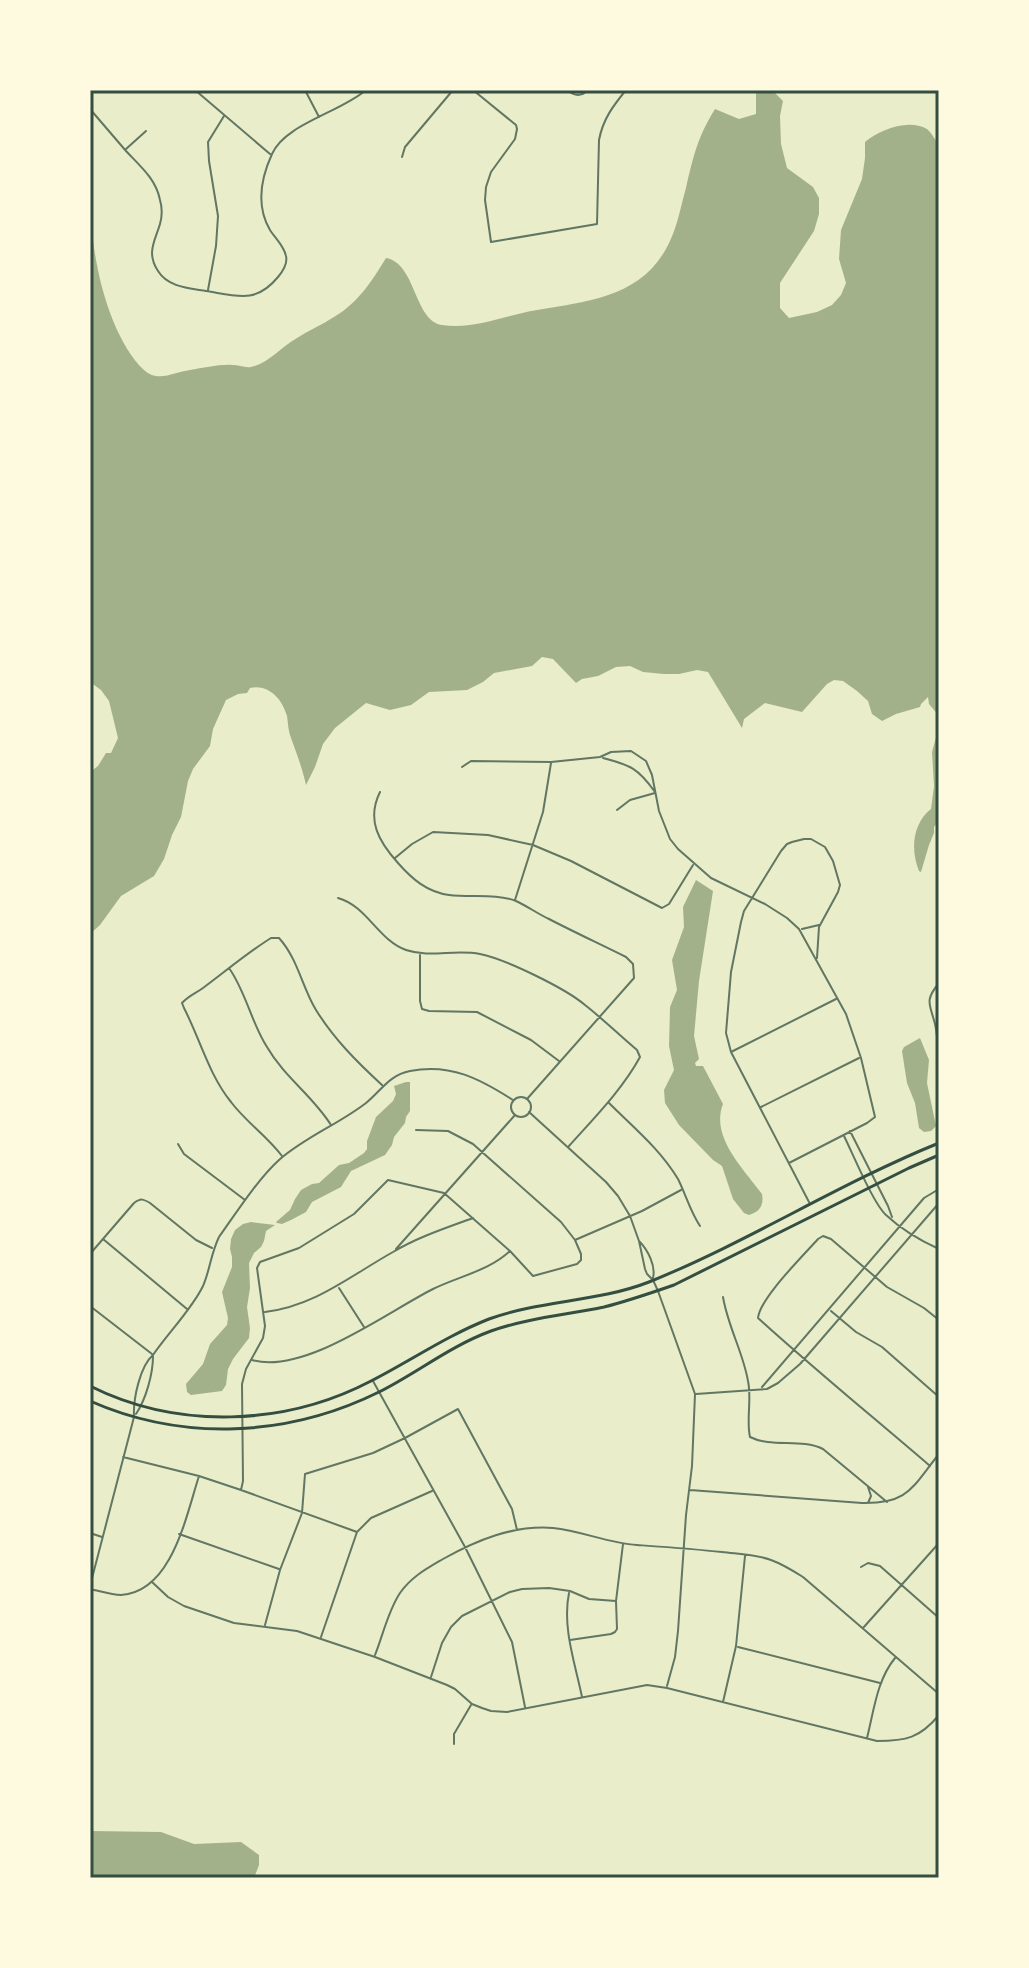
<svg xmlns="http://www.w3.org/2000/svg" width="1029" height="1968" font-family="Merriweather,serif">
<style>
.water{fill:#a3b18a}
.lines{fill:none;stroke-linecap:round;stroke-linejoin:round}
.minor{stroke:#617663;stroke-width:2}
.secondary{stroke:#344e41;stroke-width:3}
.neatline{fill:none;stroke:#344e41;stroke-width:3}
</style>
<rect width="100%" height="100%" fill="#e9edc9"/>
<path class="water" d="M756,90H772L783,101L780,116L781,144L787,168L813,187L819,198V214L814,231L780,283V308L789,318L817,312L832,305L841,295L846,283L839,259L841,230L862,179L865,158V142C879,130 908,118 927,129C931,132 936,141 939,145V716L929,704L928,697L921,704L920,707L896,714L882,721L872,714L868,701L857,691L843,681L834,680L827,684L802,712L765,703L744,719L742,728L708,672L697,670L679,674H664L643,672L630,666L616,667L598,676L582,679L576,683L553,659L542,657L532,666L494,673L483,682L467,690L429,692L411,705L390,710L366,703L335,728L323,744L315,767L306,785C302,767 296,752 290,735C288,729 288,722 287,716C282,698 268,684 250,688L247,693L238,694L226,700L213,729L210,746L193,769L188,781L181,817L172,835L164,859L154,876L121,896L100,925L90,934V772L98,766L106,753H111L118,738L109,701L101,690L90,682V223C93,237 94,251 97,265C103,298 119,347 144,370C158,383 174,372 190,370C204,368 219,364 233,365C238,365 245,368 251,367C269,363 281,347 297,338C309,330 322,325 334,317C358,303 372,281 386,258C416,263 414,321 442,325C475,330 505,315 537,310C591,301 645,296 670,241C678,224 681,205 686,188C693,157 698,136 715,109L739,119L756,114Z
M939,727V821L934,827V833L929,845L921,872L919,871C910,849 913,823 931,809L934,786L932,752Z
M696,880L713,891L699,981L694,1036L699,1059L695,1063L696,1066H703L723,1104C710,1137 744,1169 762,1194C764,1205 760,1212 749,1215L744,1213L733,1199L722,1166L713,1160L679,1125L665,1103L664,1090L674,1070L669,1046L670,1007L677,990L672,960L684,927L683,907Z
M920,1038L929,1060L927,1083L936,1126L931,1131L924,1132L919,1128L915,1103L907,1083L902,1051L904,1047Z
M406,1082H410V1111L406,1117L405,1123L394,1137L392,1145L385,1155L351,1171L341,1187L312,1202L306,1212L291,1220L282,1224L277,1223L276,1222L290,1210L295,1199L301,1190L312,1184L319,1183L339,1165L349,1163L364,1153L367,1149V1141L376,1117L393,1101L396,1094L394,1086Z
M251,1222L275,1225L266,1231L264,1241L261,1247L254,1253L249,1263L250,1288L247,1307L250,1328L249,1338L233,1359L228,1369L226,1385L222,1391L191,1395L187,1392L186,1384L203,1364L210,1344L227,1325L228,1318L222,1292L232,1267V1257L230,1249L231,1239L235,1230L243,1224Z
M91,1831L161,1832L194,1844L241,1842L259,1855V1865L254,1878H91Z"/>
<g class="lines">
<path class="minor" d="M195,90L270,154
M305,90L319,117
M473,90L516,125L517,129L515,139L491,172L486,187L485,200L491,242L597,224L599,140C603,119 613,106 626,90
M567,90C574,96 581,97 588,90
M90,109C102,123 114,137 126,151C140,166 156,179 160,200C162,207 162,217 160,224C155,241 146,253 158,271C168,287 188,288 206,291C237,296 256,304 278,277C283,271 288,264 286,256C284,246 275,238 270,230C256,206 261,178 272,154C285,124 341,112 366,90
M126,149L146,131
M402,157L405,147L453,90
M208,290L216,246L218,216L209,161L208,142L224,116
M603,758C630,765 638,768 655,792
M462,767L471,761L551,762L600,757L611,752L631,751L646,761L652,775L659,811L670,839L678,849L711,878L765,904L787,918L799,929L846,1014L861,1058L875,1117L867,1123L789,1163
M380,792C366,820 379,842 398,863C412,879 427,892 449,895C471,898 495,893 516,901C527,906 538,914 549,919C574,932 600,944 626,957L633,964L634,978L527,1099
M617,810L630,800L655,793
M395,858L412,844L433,832L488,835L533,845L571,861L662,908L669,904L693,865
M338,898C367,906 378,940 406,950C430,958 455,949 480,954C505,959 565,988 585,1005C603,1019 619,1035 637,1050L640,1057C622,1090 594,1118 569,1146
M515,900L543,812L551,763
M802,929L819,925
M420,955V1001L422,1009L429,1011L477,1012L531,1040L559,1061
M229,968C246,992 251,1022 267,1047C285,1078 312,1095 331,1125
M939,983C924,1001 930,1004 935,1024C938,1037 938,1051 939,1064
M731,1052L836,999
M511 1107a10 10 0 1 1 20 0a10 10 0 1 1-20 0Z
M609,1103C634,1128 660,1149 678,1179C686,1195 690,1211 700,1226
M761,1107L859,1058
M529,1112L606,1182L618,1196L630,1216L639,1241L645,1269L647,1274L653,1280L658,1291L695,1394L692,1466L686,1515L678,1631L675,1657L667,1686
M850,1131L888,1206L892,1217
M844,1136C853,1154 873,1203 886,1215C902,1230 919,1240 939,1249
M178,1144L184,1154L245,1200
M282,1156C267,1136 246,1122 231,1102C209,1075 200,1039 184,1008L182,1003C188,996 196,993 203,988C226,971 247,953 271,938H279C298,959 302,987 316,1010C334,1039 357,1062 382,1085
M809,1202L731,1052L726,1033L731,972L741,922L744,911L781,851L787,844L792,842L804,839H811L825,847L833,861L840,885L838,892L819,927L817,958
M103,1239L187,1309
M575,1240L642,1211L681,1190
M639,1241C648,1250 656,1266 653,1278
M396,1249L515,1115
M90,1254L134,1203C141,1198 143,1199 150,1203L196,1240L212,1248
M339,1288L364,1327
M723,1297C728,1327 743,1352 748,1381C752,1399 746,1420 750,1437C772,1448 801,1438 823,1449L887,1502
M90,1306L152,1354
M831,1311L856,1332L882,1347L939,1397
M265,1312C315,1306 350,1276 393,1252C418,1237 446,1228 473,1218
M252,1360C304,1375 387,1312 433,1289C459,1276 489,1271 510,1251
M373,1381L465,1547L512,1642L525,1707
M762,1387L924,1198L939,1189
M696,1394L767,1389L778,1383L800,1364L939,1203
M136,1414C146,1399 153,1374 153,1356
M123,1457L199,1476L241,1490L357,1532
M930,1466C873,1417 814,1369 758,1318C760,1298 803,1256 818,1239L823,1236L831,1239L887,1287L924,1308L939,1320
M241,1490L243,1481L242,1384L246,1369L263,1338L265,1326L257,1268L260,1262L299,1248L354,1214L388,1180L444,1193L510,1251L533,1276L577,1264L581,1260V1254L575,1240L561,1222L473,1144L448,1131L416,1130
M690,1490L862,1503C909,1504 912,1487 939,1454
M868,1503L871,1496L868,1487
M90,1533L102,1537
M179,1534L279,1569
M861,1567L868,1563L880,1566L939,1618
M152,1582L168,1597L184,1606L234,1623L297,1631L375,1657L447,1685L455,1689L472,1704L482,1708L491,1711L507,1712L647,1685L667,1688L877,1741C906,1741 920,1738 939,1715
M90,1586L134,1417C133,1399 140,1366 153,1355C168,1333 192,1309 203,1286C210,1270 211,1253 219,1237C236,1213 258,1179 279,1160C305,1137 339,1124 366,1103C381,1091 389,1075 410,1071C451,1063 480,1079 513,1100
M90,1589C100,1591 111,1595 121,1595C172,1592 186,1516 199,1476
M569,1593C562,1627 575,1663 582,1697
M265,1625L280,1570L302,1513L305,1474L373,1453L405,1438L458,1409L512,1509L517,1530
M863,1628L939,1543
M321,1637L357,1532L371,1518L432,1491
M570,1640L611,1634L615,1632L617,1629L616,1601L623,1544
M738,1647L880,1683
M375,1655C383,1635 388,1611 400,1593C411,1577 426,1569 443,1559C477,1540 513,1525 553,1528C582,1531 608,1543 637,1545C665,1547 694,1549 722,1552C738,1554 755,1554 771,1560C782,1564 792,1570 803,1577L939,1694
M431,1677L442,1643L451,1627L462,1616L510,1592L522,1589L549,1588L570,1591L589,1599L616,1601
M723,1702L736,1646L745,1556
M867,1738C874,1710 877,1680 895,1658
M454,1744V1734L471,1705"/>
<path class="secondary" d="M90,1386C178,1430 285,1426 371,1381C412,1360 446,1336 489,1319C541,1300 598,1302 649,1282C748,1242 840,1183 939,1143
M90,1401C183,1442 288,1437 379,1392C417,1373 450,1346 491,1331C528,1318 566,1315 604,1307C628,1301 651,1293 674,1285L909,1168L939,1155"/>
</g>
<rect width="1029" height="1968" fill="none" stroke="#fefae0" stroke-width="184"/>
<rect x="92" y="92" width="845" height="1784" class="neatline"/>
</svg>
